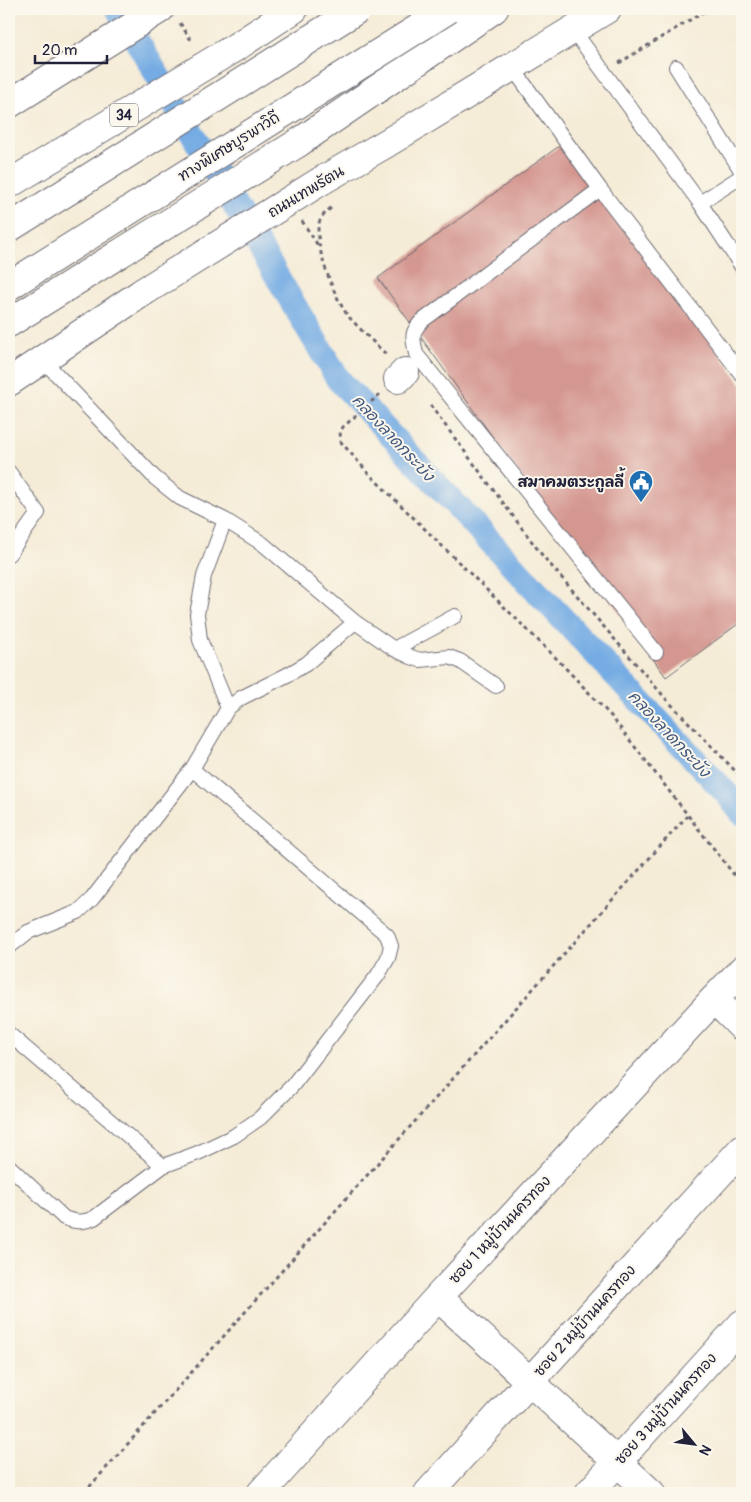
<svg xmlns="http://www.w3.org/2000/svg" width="751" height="1502" font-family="Pangolin,'Playpen Sans Thai',sans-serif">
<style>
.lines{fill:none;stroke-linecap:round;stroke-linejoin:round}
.canal{stroke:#75ace3;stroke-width:25}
.building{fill:#d49790}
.service-casing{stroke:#6c6972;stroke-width:16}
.minor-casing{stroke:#6c6972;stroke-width:30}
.secondary-casing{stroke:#6c6972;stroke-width:30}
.trunk-casing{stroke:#6c6972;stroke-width:30}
.path{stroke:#6c6972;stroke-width:3;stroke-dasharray:4 4;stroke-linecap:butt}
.service{stroke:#fff;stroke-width:14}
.minor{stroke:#fff;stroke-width:28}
.secondary{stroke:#fff;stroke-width:28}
.trunk{stroke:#fff;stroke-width:28}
.secondary-bridge-casing{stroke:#6c6972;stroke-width:30;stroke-linecap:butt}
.trunk-bridge-casing{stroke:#6c6972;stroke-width:30;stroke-linecap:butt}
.motorway-bridge-casing{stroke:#6c6972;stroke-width:30;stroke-linecap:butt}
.secondary-bridge{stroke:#fff;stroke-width:28}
.trunk-bridge{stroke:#fff;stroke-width:28}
.motorway-bridge{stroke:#fff;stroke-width:28}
.labels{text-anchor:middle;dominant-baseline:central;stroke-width:4;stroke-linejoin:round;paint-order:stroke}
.shield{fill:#fbf7ec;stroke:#636270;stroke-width:1}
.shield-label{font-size:14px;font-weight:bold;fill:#22223b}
.street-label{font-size:15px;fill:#22223b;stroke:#fbf7ec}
.poi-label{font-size:15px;font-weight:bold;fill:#22223b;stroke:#fbf7ec;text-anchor:end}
.water-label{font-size:16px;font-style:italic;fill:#43597e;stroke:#fbf7ec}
</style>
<rect width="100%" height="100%" fill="#fbf7ec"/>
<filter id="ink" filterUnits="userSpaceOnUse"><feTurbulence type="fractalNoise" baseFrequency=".02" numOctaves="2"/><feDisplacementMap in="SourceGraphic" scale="10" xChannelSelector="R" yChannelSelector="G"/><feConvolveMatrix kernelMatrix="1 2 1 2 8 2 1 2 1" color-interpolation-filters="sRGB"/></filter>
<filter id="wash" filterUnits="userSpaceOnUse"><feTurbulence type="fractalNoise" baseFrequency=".0096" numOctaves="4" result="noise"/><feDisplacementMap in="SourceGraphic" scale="20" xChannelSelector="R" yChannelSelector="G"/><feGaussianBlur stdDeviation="1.12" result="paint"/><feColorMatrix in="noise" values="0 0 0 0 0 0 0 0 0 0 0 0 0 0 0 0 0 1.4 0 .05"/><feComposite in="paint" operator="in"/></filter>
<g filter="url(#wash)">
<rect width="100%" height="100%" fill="#f5ecd7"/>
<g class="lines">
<path class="canal" d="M118,9L338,379L726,793L742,813"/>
</g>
<g id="blocks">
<path class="building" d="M566,141L742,385V621L666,677L378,278Z"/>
</g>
</g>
<g filter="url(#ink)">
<use href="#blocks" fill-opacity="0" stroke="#6c6972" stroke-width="1"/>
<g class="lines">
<defs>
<path id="service" d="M573,30L700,203
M512,67L600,189L742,375
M676,67L742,172
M742,176L700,203L742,267
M600,189L422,321C410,333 413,338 416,354L656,652
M43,360L155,478L180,498L225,520L263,544L355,622L394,649L411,657L420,660L449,657L460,661L496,686
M9,472L38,513L9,554
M225,520L204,576L197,614L200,640L228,708
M394,649L455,616
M9,947L28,932L78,912L92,899L192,769L228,708L241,698L287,675L306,664L355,622
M9,1034L163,1166
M9,1166L64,1218C75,1222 83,1223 94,1218L163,1166L198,1153L234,1136L260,1118L292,1086L378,975L388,958L391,946L387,935L192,769"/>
<path id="minor" d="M398,379L405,372
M714,999L742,1027
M438,1297L651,1493
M261,1493L438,1297L714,999L742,970
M428,1493L742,1149
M589,1493L742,1324"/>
<path id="secondary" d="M9,104L160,9
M321,181L387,143L607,9
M9,382L143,292"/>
<path id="trunk" d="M239,45L294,9
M298,143L494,9
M9,323L119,254"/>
</defs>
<use href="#service" class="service-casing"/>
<use href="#minor" class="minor-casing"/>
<use href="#secondary" class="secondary-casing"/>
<use href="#trunk" class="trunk-casing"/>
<path class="path" d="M180,23L193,43
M619,63L708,9
M331,208C326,212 321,217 319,223C313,244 335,300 349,317C361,330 374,343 387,355
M302,221L319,247
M380,394L343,427L340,432L341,442L370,475L555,657L611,716L742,885
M430,405L542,555L667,700L742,778
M84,1493L687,816"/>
<use href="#service" class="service"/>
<use href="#minor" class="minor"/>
<use href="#secondary" class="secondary"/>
<use href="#trunk" class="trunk"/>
<defs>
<path id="secondary-bridge" d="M143,292L321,181"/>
<path id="trunk-bridge" d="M9,184L239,45
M119,254L298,143"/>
<path id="motorway-bridge" d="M9,228L358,9
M9,286L449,9"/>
</defs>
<use href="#secondary-bridge" class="secondary-bridge-casing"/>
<use href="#trunk-bridge" class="trunk-bridge-casing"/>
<use href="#motorway-bridge" class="motorway-bridge-casing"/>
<use href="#secondary-bridge" class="secondary-bridge"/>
<use href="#trunk-bridge" class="trunk-bridge"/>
<use href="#motorway-bridge" class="motorway-bridge"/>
</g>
</g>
<defs>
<symbol id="civic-pin" viewBox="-11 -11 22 30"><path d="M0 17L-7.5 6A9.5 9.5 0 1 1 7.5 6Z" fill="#1f6fb2" stroke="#fbf7ec"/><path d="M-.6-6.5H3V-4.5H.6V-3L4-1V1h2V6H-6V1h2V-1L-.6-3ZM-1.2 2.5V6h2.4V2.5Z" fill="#fff"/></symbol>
</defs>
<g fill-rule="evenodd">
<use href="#civic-pin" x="627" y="468" width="28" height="38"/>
</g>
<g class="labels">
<rect class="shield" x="110" y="103.5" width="28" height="23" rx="4"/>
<g class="shield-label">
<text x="124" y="115">34</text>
</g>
<g class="street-label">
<text transform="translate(229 147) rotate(-32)">ทางพิเศษบูรพาวิถี</text>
<text transform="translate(306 192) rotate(-31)">ถนนเทพรัตน</text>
<text transform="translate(500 1230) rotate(-47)">ซอย 1 หมู่บ้านนครทอง</text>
<text transform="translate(585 1321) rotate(-48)">ซอย 2 หมู่บ้านนครทอง</text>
<text transform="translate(666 1409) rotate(-48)">ซอย 3 หมู่บ้านนครทอง</text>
</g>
<g class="poi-label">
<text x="624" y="482">สมาคมตระกูลลี้</text>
</g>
<g class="water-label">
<text transform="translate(393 438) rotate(47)">คลองลาดกระบัง</text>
<text transform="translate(669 734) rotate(47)">คลองลาดกระบัง</text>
</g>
</g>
<rect width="751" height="1502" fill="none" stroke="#fbf7ec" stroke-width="30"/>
<g transform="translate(694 1444) rotate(119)" stroke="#fbf7ec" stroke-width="4" paint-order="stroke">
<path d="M0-4L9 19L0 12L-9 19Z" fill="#22223b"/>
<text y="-8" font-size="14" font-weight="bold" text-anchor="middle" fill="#22223b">N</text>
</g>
<path d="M35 55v8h72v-8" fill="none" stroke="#22223b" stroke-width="2.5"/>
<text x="42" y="55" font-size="15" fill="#22223b" stroke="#fbf7ec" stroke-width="4" paint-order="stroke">20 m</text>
</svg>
